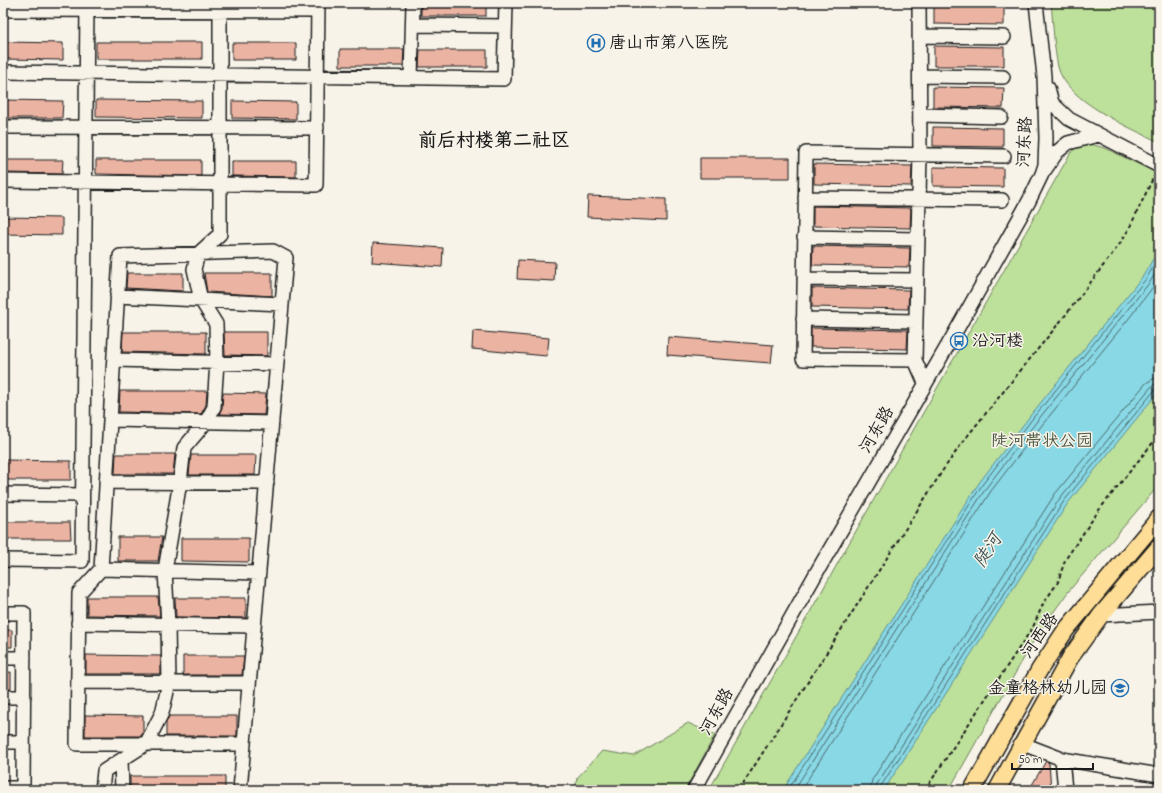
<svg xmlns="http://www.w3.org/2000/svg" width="1162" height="793" font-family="'Indie Flower','LXGW WenKai TC',sans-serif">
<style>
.green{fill:#bde09a;stroke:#6c7e5b}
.water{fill:#89d8e5;stroke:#5d8d95}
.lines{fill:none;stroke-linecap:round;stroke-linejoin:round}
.shore{stroke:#48676c;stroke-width:1}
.building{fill:#ebb3a2;stroke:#1c1c1c}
.minor-casing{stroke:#1c1c1c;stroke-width:16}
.major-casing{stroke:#1c1c1c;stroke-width:19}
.path{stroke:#1c1c1c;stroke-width:2;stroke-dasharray:4 3;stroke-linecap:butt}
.minor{stroke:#f7f3e8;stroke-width:13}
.major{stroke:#fedd96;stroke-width:16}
.labels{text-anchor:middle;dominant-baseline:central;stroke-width:3;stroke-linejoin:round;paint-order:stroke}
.poi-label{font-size:17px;fill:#1c1c1c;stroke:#f7f3e8;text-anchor:start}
.street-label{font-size:17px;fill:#1c1c1c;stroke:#f7f3e8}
.park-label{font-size:17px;fill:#4c5742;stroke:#f7f3e8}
.water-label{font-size:18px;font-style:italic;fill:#3d5458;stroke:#f7f3e8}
.quarter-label{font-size:19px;font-weight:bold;fill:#1c1c1c;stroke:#f7f3e8}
</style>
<rect width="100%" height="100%" fill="#f7f3e8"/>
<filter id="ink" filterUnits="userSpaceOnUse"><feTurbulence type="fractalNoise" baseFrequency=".025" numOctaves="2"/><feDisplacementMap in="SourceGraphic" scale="8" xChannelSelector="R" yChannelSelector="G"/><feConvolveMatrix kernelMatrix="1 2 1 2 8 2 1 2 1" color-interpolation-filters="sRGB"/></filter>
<g filter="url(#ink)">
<path class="green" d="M1051,3H1159V142C1129,127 1067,102 1058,67C1054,48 1053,23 1051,3Z
M1090,144L1105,148L1159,174V485L1068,592L1037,635L949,790H709L1070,154L1077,146Z
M688,723L715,735L685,790H575L577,778L602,751L634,756Z"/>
<path class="water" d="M1159,249V391L1068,503L884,790H783L979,483L1030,416L1143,276Z"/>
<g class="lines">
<path class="shore" d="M788,790L982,485L1033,418L1146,279L1159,257
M794,790L986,488L1037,421L1150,282L1159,267
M801,790L991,491L1042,425L1130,317L1159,279
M870,790L872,780L1055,494L1146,383L1153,379L1159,378
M876,790L877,784L1060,498L1151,387L1155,384H1159
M881,790V786L1064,501L1154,391L1159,389"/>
</g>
<path class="building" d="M421,3H486V16H421Z
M934,5L1004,6V25L934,24Z
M3,42L63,43V60L3,59Z
M96,42H202V59H96Z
M232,43H296V60H232Z
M934,46L1004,47V66H934Z
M340,49H404L403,66H340Z
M420,50H487V67H419Z
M933,87L1004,88L1003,108L933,107Z
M3,100L63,101L62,118H3Z
M96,100L202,101V118L96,117Z
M232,101L296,102V119L232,118Z
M933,127L1003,128V147L933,146Z
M700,158H790V178H700Z
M3,160H63L62,174L3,173Z
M96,160H201V176L96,174Z
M232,161H296V177L232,176Z
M814,164L912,166L911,186L814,184Z
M933,167L1003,168V187L933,186Z
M588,196L666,199V221L587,217Z
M813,206L911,208L910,228L813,226Z
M3,217L62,218V235L3,234Z
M373,243L443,248L442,267L372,262Z
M813,246L910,248L909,267L812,265Z
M518,260L555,262L554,281L517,279Z
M127,273H183V291L126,288Z
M204,273H272V296L207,292Z
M812,288L909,290L908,309L812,307Z
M811,328L908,330L907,349L811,347Z
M473,331L549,338L547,356L472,349Z
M123,332H206V354L122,352Z
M224,332H267V356L225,355Z
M668,337L773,345L771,363L667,355Z
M120,391H207L206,405L201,414L119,412Z
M223,393L266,394L264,415L219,414L222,408Z
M116,454H175L173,474H115Z
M191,455H256L255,475H189Z
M3,460L71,461V480H3Z
M3,522H70L71,539H3Z
M118,537H162L158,561H118Z
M181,538H249V562L181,561Z
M87,597H158L160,616L87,615Z
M175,598H246V618L176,617Z
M3,630H12V647H3Z
M86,655L161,656V674H86Z
M183,656H244L242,675H183Z
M11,672V689H3V673Z
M85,715L143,716V733L141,736H85Z
M169,716H237V736H166V723Z
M1046,761L1049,763L1051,790H1029Z
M130,776H225V790H130Z"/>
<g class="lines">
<defs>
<path id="minor" d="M919,3L920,155L915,360L925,383
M3,10L318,11
M413,25L505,26
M919,36L1004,37
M3,72L504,79L506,3
M920,76L1003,77
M411,78L413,3
M1048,88L1052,103L1069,119L1159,166
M920,115L1001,117
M3,127L317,128
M1044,171L1057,152L1068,143L1098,135
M3,181L316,185L318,3
M805,198L1002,200
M804,237L918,239
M804,279L917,280
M117,296L282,304
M803,319L916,321
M114,360L277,364
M915,360L803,359L806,153L1004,156
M110,420L272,423
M106,482L267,483
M3,494L82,495
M3,560L82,561L87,3
M101,569L259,573
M3,613H24L23,788H3
M1101,615L1159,612
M78,623L254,626
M3,658H24
M78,682L249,683
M3,697H24
M3,742H23
M1023,744L1062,759L1159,775
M1062,759L1065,790
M121,760L122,790
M102,790L104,771L146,744L162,713L169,683L168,625L165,570L180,482L184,448L206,422L214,407L217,362L216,324L201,300L194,269L198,254L220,234V3
M240,790L286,258L273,251L120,256L101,569L79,593L77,744H244
M694,790L818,570L952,338L1029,201L1042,174L1045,165L1046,138L1044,76L1036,3"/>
<path id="major" d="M972,790L1040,669L1065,631L1159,518
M997,790L1070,658L1101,615L1159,547"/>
</defs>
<use href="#minor" class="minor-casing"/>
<use href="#major" class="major-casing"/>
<path class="path" d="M739,790L943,470L965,439L1068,312L1119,245L1129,229L1154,176
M925,790L1033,627L1043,604L1058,582L1065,560L1099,510L1159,435"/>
<use href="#minor" class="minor"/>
<use href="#major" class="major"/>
</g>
</g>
<defs>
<symbol id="hospital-ring" viewBox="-11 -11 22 22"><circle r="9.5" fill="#f7f3e8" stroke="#1f6fb2" stroke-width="1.5"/><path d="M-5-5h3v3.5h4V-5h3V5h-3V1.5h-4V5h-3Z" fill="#1f6fb2"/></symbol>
<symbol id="bus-ring" viewBox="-11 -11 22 22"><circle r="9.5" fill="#f7f3e8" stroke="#1f6fb2" stroke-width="1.5"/><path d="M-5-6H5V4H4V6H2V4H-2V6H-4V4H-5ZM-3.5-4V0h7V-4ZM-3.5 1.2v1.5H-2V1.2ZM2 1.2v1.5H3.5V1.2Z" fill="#1f6fb2"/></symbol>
<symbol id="school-ring" viewBox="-11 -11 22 22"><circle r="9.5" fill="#f7f3e8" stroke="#1f6fb2" stroke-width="1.5"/><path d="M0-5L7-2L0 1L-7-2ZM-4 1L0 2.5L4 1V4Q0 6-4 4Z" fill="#1f6fb2"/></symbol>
</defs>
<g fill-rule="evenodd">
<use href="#hospital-ring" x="586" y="33" width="20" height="20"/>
<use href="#bus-ring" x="949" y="331" width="20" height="20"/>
<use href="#school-ring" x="1110" y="678" width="20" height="20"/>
</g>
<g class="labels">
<g class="poi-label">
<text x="609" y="43">唐山市第八医院</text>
<text x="972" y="341">沿河楼</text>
<text x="1107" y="688" text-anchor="end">金童格林幼儿园</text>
</g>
<g class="street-label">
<text transform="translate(1025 142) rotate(-87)">河东路</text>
<text transform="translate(877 430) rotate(-60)">河东路</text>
<text transform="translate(1040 636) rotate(-55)">河西路</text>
<text transform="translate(717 712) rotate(-61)">河东路</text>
</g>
<g class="park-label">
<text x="1042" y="441">陡河带状公园</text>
</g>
<g class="water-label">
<text transform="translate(989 551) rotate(-57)">陡河</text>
</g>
<g class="quarter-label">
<text x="494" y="141">前后村楼第二社区</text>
</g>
</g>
<rect width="1162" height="793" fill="none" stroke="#f7f3e8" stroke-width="16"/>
<rect x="8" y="8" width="1146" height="777" fill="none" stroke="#1c1c1c" stroke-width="1.5" filter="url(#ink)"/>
<path d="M1012 763v6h81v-6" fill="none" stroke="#1c1c1c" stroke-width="2"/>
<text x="1018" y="763" font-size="12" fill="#1c1c1c" stroke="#f7f3e8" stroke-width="3" paint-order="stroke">50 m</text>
</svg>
